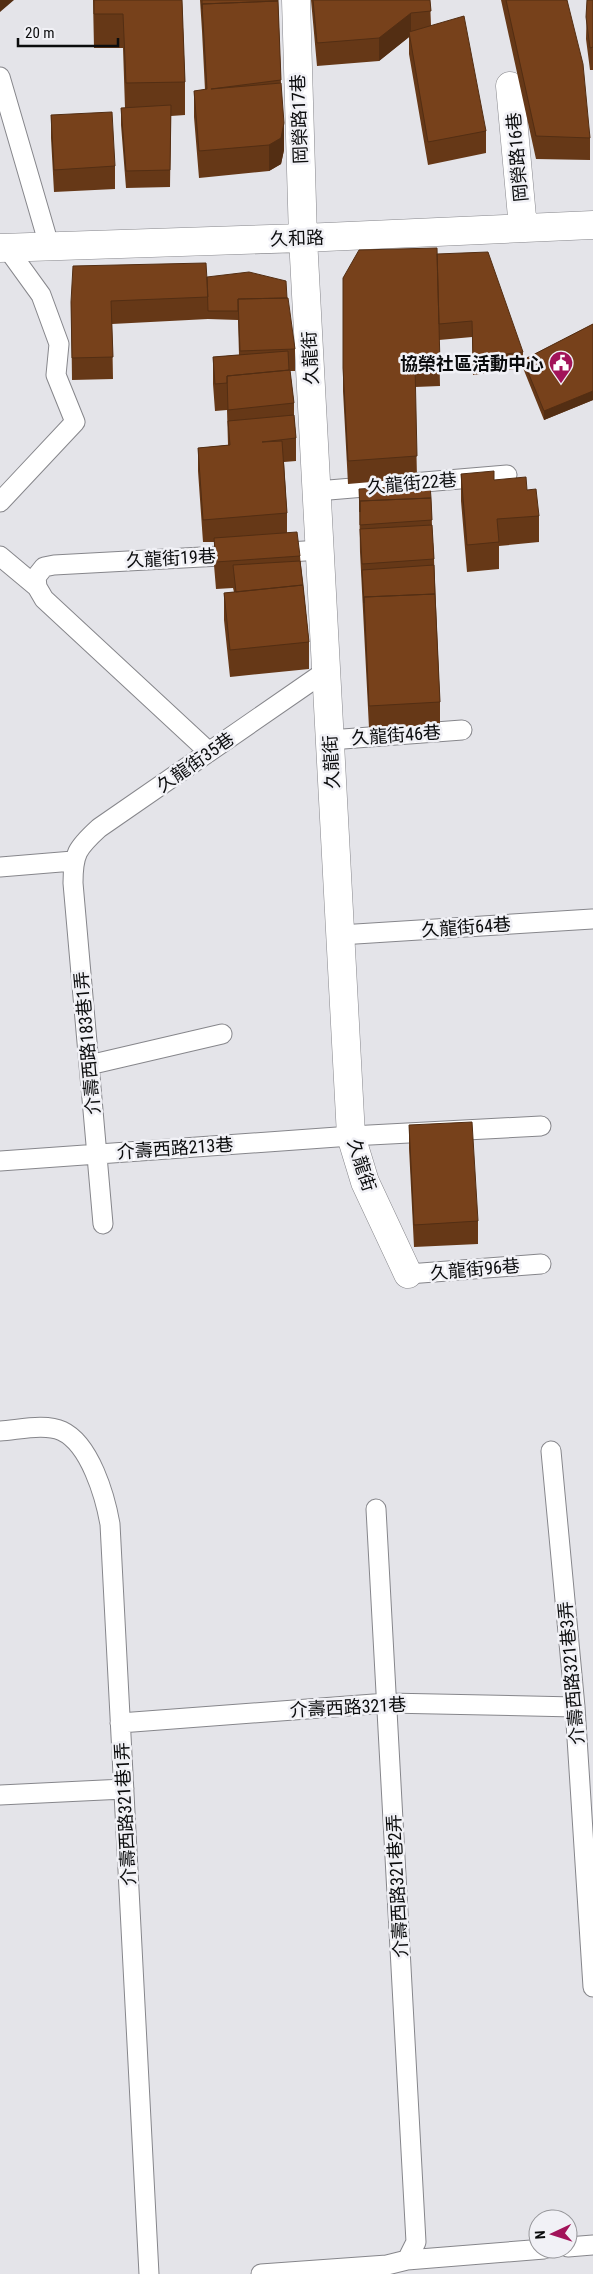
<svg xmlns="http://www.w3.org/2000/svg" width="593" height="2274" font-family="'Roboto Condensed','Noto Sans TC',sans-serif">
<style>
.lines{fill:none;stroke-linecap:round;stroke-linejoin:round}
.lane-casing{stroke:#86868b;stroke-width:21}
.street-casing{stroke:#86868b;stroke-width:29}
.lane{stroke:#fff;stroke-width:19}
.street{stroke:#fff;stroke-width:28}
.wall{fill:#663817}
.shaded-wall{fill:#532e13}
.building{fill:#77411b;stroke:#532e13}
.labels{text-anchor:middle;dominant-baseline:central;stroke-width:5;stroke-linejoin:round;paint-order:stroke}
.street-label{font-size:18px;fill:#0b0c0d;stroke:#f1f1f6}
.poi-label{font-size:18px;font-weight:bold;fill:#0b0c0d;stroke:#f1f1f6;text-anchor:end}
</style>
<rect width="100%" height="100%" fill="#e4e4e9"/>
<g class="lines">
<defs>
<path id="lane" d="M0,77L49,245
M317,491L507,475
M0,502L75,422L56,375L59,344L41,295L7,248
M274,553L320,550
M0,556L37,587
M330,740L462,730
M209,752L44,599L37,587L36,577L44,567L54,565L239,555
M0,867L73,861
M340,935L592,919
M89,1065L222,1034
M0,1161L351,1136L541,1126
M103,1224L73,883C73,854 77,848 99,828L326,671
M408,1274L541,1264
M0,1431C18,1430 45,1423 62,1431C90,1444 105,1496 110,1524L149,2274
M551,1451L575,1707L593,1987
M376,1509L416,2242L407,2260
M120,1723L387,1703L575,1707
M0,1795L124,1789
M568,2247L593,2245
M261,2274L387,2265L407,2260L544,2249"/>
<path id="street" d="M296,0L303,238L351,1136L365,1182L408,1274
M510,86L523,228
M0,248L303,238L593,225"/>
</defs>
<use href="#lane" class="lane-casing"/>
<use href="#street" class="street-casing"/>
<use href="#lane" class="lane"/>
<use href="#street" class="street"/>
</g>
<path class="wall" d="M93,0H182L185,82V115L171,116L170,187L126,188L121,125V108H125L123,48H94Z
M200,0H278L281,83L284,150L281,164L269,171L199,178L194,117V91L205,90L202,31Z
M311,0H430L431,25L486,131V153L428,165L409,54V37L379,61L317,66Z
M501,0H567L590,138V160L536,159Z
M587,0H593V70H590L586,39Z
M51,115L115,166V189L54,192L51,138Z
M437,254L523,352V360L593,324V400L544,420L523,368L473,375L472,337L439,340L440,386L415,387L417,478L348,484L343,391V278Z
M207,277L287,298L295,349V371H290L294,403V415L296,438V461L284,462L287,513V533L300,556L309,642V669L230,677L224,620V593L234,592L233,588L216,589L214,565V542H203L198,471V448L228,445L227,410L215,411L213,384V357L239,355L238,320L208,319L112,324L113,379L72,380L71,302Z
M461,474L494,480L527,490L539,516V542L499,546V569L467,572L461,501Z
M359,489L431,498L432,525L434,559L440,702V725L369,728L360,552Z
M409,1125L478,1221V1244L414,1247L409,1148Z"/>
<path class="shaded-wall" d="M0,0H14L0,12Z
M411,13V36L409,32V37L379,61V38Z
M284,123V150L281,164L269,171V145Z
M593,391V400L544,420V411Z"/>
<path class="building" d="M94,0H182L185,82L126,83L123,14H94Z
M202,0H278V1L202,4V9Z
M313,0H430L431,11L411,13L379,38L317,43Z
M506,0H567L583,64L590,138L536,136Z
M587,0H593V47L590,48L586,17Z
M278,1L281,80L211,89L281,83L284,123L281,138L269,145L199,151L194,91L207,89L202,4Z
M464,16L486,131L428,142L409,32Z
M171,105L170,170L126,171L121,108Z
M112,112L115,166L54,170L51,115Z
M437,248L440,364L415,365L417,456L348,461L343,368V278L359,250Z
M488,252L523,352L473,358L472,321L439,324L437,254Z
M206,263L208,297L111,301L113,357L72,358L71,302L73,266Z
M249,272L286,281L287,298L238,299V311H208L207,277Z
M288,298L295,349L240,351L238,299Z
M593,324V391L544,411L523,360Z
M288,351L289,370L227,376V383L215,384L213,357Z
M290,370L294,403L228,410L227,376Z
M294,415L296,438L262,442L282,441L287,513L203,520L198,448L230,445L228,421Z
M494,471V480L526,477L527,490L536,489L539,516L497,519L499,542L467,545L461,474Z
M430,485L431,498L360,501V512L359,489Z
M431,498L432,520L360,525V501Z
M432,525L434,559L362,564L360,529Z
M297,532L300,556L216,562L214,538Z
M300,561L303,585L236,592L233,565Z
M434,565L435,594L364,597V603L362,570Z
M303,585L309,642L230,650L224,593Z
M435,594L440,702L369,706L364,597Z
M472,1122L478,1221L414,1225L409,1125Z"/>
<defs>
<symbol id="civic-pin" viewBox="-11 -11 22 30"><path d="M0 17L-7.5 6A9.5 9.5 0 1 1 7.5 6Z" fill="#a21359" stroke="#f1f1f6"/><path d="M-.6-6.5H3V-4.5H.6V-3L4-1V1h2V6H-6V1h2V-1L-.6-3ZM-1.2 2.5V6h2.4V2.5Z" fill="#fff"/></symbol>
</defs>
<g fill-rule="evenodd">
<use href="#civic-pin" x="547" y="349" width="28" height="38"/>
</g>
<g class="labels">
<g class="street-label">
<text transform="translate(299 119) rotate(-92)">岡榮路17巷</text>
<text transform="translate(517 157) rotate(-95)">岡榮路16巷</text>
<text transform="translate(297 238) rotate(-2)">久和路</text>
<text transform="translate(310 358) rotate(-93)">久龍街</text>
<text transform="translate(412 483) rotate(-5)">久龍街22巷</text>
<text transform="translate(171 558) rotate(-3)">久龍街19巷</text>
<text transform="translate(396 735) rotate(-4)">久龍街46巷</text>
<text transform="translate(195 762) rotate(-35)">久龍街35巷</text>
<text transform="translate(331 762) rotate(-93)">久龍街</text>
<text transform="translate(466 927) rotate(-4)">久龍街64巷</text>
<text transform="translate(87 1043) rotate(-95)">介壽西路183巷1弄</text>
<text transform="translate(175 1148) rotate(-4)">介壽西路213巷</text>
<text transform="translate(362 1165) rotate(72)">久龍街</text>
<text transform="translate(475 1269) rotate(-5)">久龍街96巷</text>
<text transform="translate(571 1673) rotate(-95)">介壽西路321巷3弄</text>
<text transform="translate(348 1707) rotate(-3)">介壽西路321巷</text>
<text transform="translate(125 1814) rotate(-93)">介壽西路321巷1弄</text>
<text transform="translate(397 1886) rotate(-93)">介壽西路321巷2弄</text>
</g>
<g class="poi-label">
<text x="544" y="363">協榮社區活動中心</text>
</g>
</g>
<g transform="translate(553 2234) rotate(266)"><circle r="24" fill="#f1f1f6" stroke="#959599"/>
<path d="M0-4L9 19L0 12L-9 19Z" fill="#a21359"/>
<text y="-8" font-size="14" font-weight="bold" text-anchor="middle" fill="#0b0c0d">N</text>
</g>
<path d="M18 38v8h100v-8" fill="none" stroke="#0b0c0d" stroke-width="2.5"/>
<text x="25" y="38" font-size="15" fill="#0b0c0d" stroke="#f1f1f6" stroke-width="4" paint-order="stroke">20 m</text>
</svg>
